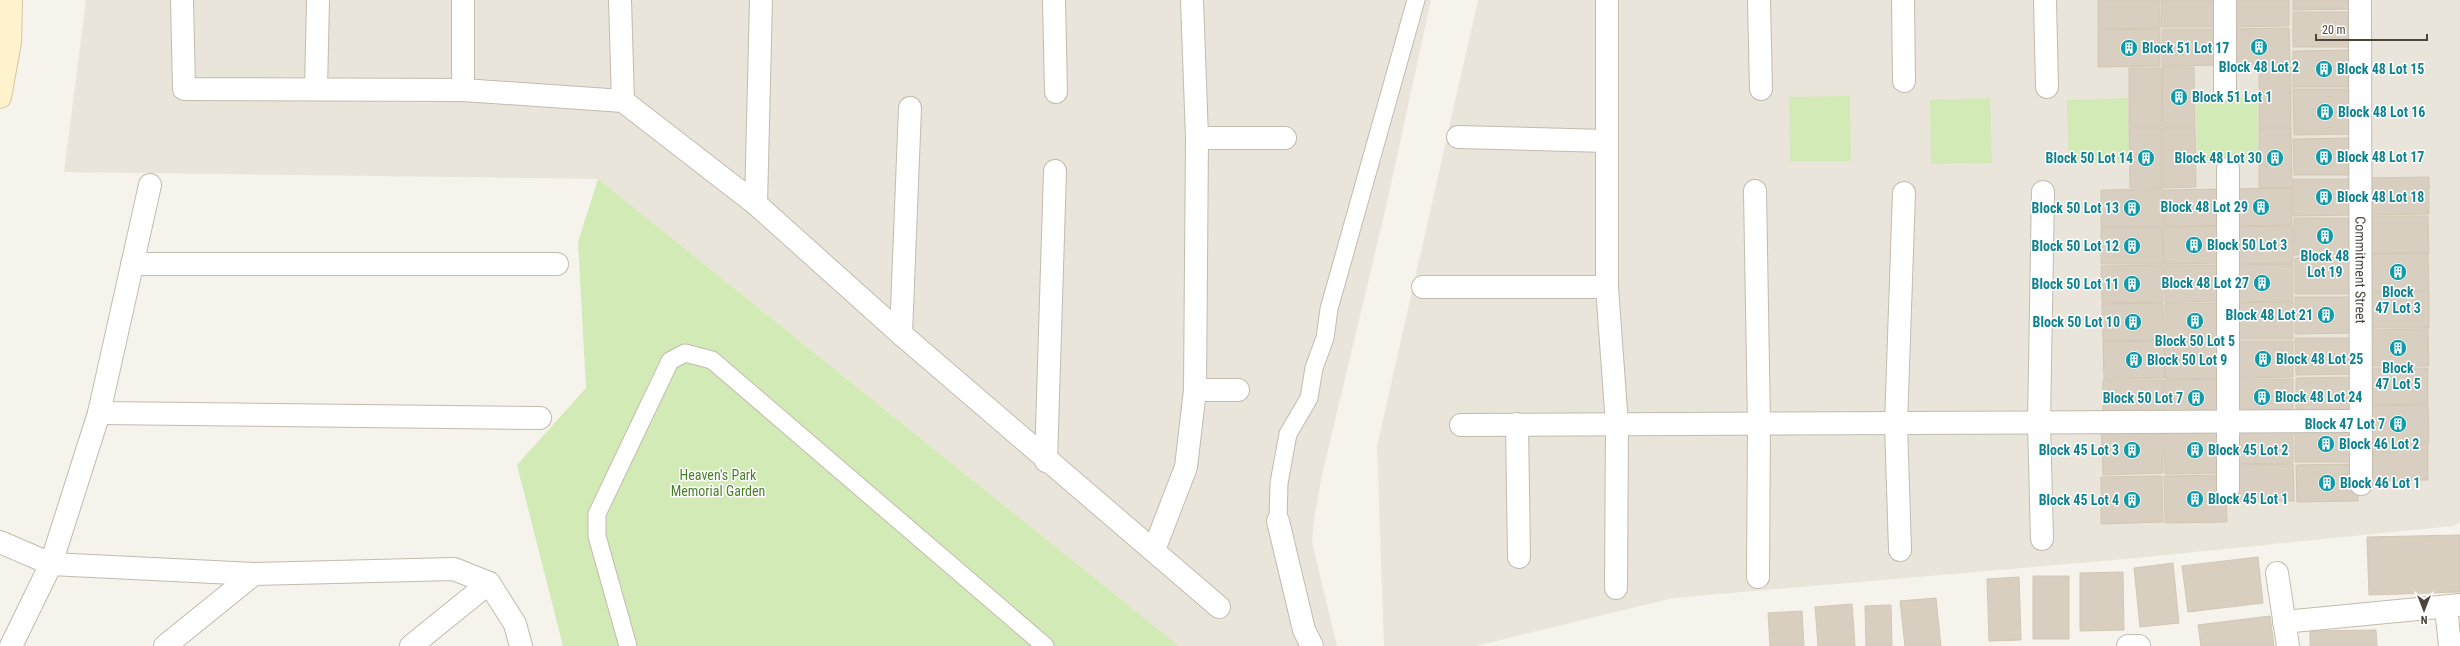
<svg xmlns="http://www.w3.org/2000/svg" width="2460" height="646" font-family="'Roboto Condensed',sans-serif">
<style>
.residential{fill:#eae5da}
.green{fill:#d2eab5}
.building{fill:#d8cfc1;stroke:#d3c7b4}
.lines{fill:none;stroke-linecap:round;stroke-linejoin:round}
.lane-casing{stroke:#c2bbae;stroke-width:19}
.street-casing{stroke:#c2bbae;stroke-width:24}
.secondary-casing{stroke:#d6c79b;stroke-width:24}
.lane{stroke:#fff;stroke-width:17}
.street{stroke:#fff;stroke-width:22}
.secondary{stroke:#fff3cd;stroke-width:22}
.labels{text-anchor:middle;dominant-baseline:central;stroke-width:3;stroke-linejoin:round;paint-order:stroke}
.culture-label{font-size:14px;font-weight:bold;fill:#0d838f;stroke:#fff;text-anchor:start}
.street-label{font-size:14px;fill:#4b4439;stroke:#fff}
.park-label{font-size:14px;fill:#4a7f2a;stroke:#fff}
</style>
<rect width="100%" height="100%" fill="#f6f3ec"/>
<path class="residential" d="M86,0H1431L1386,207L1322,475L1314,520L1312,542L1337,646H1179L598,179L64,172Z
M1478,0H2460V522L2453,526L2126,559L1673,598L1476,646H1384L1377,446Z"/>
<path class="green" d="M1850,96L1851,161H1790L1789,97Z
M2196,97H2257L2258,161L2197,163Z
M1990,98L1992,163L1931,164L1930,100Z
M2128,98L2129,163L2069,164L2067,100Z
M598,179L1179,646H563L517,465L586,388L578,242Z"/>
<path class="building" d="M2098,0H2159L2160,28L2098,29Z
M2161,0H2222V27H2161Z
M2227,0H2289V26L2228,27Z
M2293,0H2355V9L2293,10Z
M2293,12H2355V47H2293Z
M2289,28L2290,65H2228V29Z
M2160,29V66L2098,67V30Z
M2162,29H2223L2224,65L2162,66Z
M2354,50L2355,87H2293V51Z
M2162,67H2194L2195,127H2163Z
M2259,67H2291V127H2259Z
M2129,68H2161L2162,127H2129Z
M2293,89H2355V134L2294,135Z
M2129,128H2162V188H2130Z
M2163,128H2195L2196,187L2163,188Z
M2259,128H2291L2292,188H2259Z
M2355,138V175H2294L2293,139Z
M2429,177V214L2368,215L2367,178Z
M2293,179H2355V215L2293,216Z
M2292,188V225L2231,226L2230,189Z
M2163,189V226H2101V190Z
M2225,189V226H2164V190Z
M2367,216H2428L2429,253H2367Z
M2294,218H2355V254L2294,255Z
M2225,226V263L2164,264L2163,227Z
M2293,226V263L2231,264V227Z
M2101,227H2162L2163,264H2101Z
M2428,253L2429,290L2367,291V254Z
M2356,257L2357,294H2295V258Z
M2293,264V301L2232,302L2231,265Z
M2163,265V302L2102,303L2101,266Z
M2164,265H2225L2226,301L2165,302Z
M2429,291V328H2368L2367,292Z
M2295,297H2356L2357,333L2295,334Z
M2293,302V339H2232L2231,303Z
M2163,303L2164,340L2103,341L2102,304Z
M2165,303H2225L2226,339L2165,340Z
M2428,329L2429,366H2367V330Z
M2295,338H2357V374L2296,375Z
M2165,341V378L2104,379L2103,342Z
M2225,341L2226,378L2165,379V342Z
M2231,341H2293V377L2232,378Z
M2367,368H2428V404L2367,405Z
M2357,377L2358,414L2296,415V378Z
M2226,379L2227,416L2165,417V380Z
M2231,379H2293V415L2231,416Z
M2103,380H2164V417H2103Z
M2428,405L2429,442L2367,443V406Z
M2357,425V462H2295V426Z
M2163,426V473L2103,475L2101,428Z
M2225,426L2227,473L2165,474L2164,427Z
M2293,426V463L2232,464L2231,427Z
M2428,443V480L2367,481V444Z
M2293,464L2294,501L2233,502L2232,465Z
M2358,464V501L2297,502L2296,465Z
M2225,475L2227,522L2165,523L2164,476Z
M2162,476L2163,522L2101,524V477Z
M2460,535V592L2369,595L2367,537Z
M2258,557L2263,603L2188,612L2182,566Z
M2173,563L2179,623L2140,627L2134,568Z
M2123,572L2124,630L2080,631V573Z
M2033,576H2069V639H2033Z
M2019,577L2021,640L1989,641L1987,579Z
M1936,598L1941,646H1905L1900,601Z
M1852,604L1855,646H1818L1815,607Z
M1891,605L1892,646H1866L1865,606Z
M1802,611L1804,646H1770L1768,613Z
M2270,616L2274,646H2201L2198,625Z
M2376,630L2377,646H2310V631Z"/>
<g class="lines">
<defs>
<path id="lane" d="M1278,521L1279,483L1288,434L1309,398L1314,368L1325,338L1329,309L1416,0
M628,646L597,536V514L670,361L685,353L712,360L1045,646"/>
<g id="street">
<path d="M182,0L184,89L463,90L623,101L756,204L901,334L1219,607"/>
<path d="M463,0V90"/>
<path d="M620,0L623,101"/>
<path d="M1054,0L1056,92"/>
<path d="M1607,0V287L1617,425L1616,588"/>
<path d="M1759,0L1761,89"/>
<path d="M1903,0L1904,81"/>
<path d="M2045,0L2047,87"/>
<path d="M2225,0V90"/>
<path id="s1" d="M2360,0L2361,484"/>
<path d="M316,89L318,0"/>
<path d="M1458,137L1606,141"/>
<path d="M1197,138H1285"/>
<path d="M2228,169V489"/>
<path d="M1755,191L1759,424L1758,577"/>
<path d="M756,204L761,0"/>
<path d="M132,264H557"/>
<path d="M1423,287H1607"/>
<path d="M901,334L910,108"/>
<path d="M1195,390H1238"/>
<path d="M99,413L540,418"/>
<path d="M1517,424L1519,557"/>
<path d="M1461,425L2361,421"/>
<path d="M1046,461L1055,171"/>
<path d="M1278,521L1304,630L1312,646"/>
<path d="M2042,539L2039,423L2043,192"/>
<path d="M0,542L51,564L254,574L454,569L489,583L515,624L521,646"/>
<path d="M1154,550L1186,467L1195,390L1197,138L1192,0"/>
<path d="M1900,550L1896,424L1904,193"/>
<path d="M2277,573L2288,646"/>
<path d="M2446,607L2450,646"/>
<path d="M2284,622L2460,605"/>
<path d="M11,646L51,564L99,413L150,185"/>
<path d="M165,646L254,574"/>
<path d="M411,646L489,583"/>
<path d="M2128,646H2139"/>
</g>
<path id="secondary" d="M0,97L10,42L11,0"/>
</defs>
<use href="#lane" class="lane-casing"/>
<use href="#street" class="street-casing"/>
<use href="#secondary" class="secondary-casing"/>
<use href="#lane" class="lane"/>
<use href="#street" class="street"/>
<use href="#secondary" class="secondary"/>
</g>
<defs>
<symbol id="building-disc" viewBox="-11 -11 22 22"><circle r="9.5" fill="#0f9aa8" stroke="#fff"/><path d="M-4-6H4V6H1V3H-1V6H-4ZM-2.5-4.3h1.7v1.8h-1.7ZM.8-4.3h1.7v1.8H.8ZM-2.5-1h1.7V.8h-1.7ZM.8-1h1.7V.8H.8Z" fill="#fff"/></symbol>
</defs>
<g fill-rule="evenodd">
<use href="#building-disc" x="2249" y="37" width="20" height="20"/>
<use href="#building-disc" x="2119" y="38" width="20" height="20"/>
<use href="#building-disc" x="2314" y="59" width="20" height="20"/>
<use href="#building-disc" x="2169" y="87" width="20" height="20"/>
<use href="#building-disc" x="2315" y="102" width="20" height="20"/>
<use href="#building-disc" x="2314" y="147" width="20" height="20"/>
<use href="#building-disc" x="2136" y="148" width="20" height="20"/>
<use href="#building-disc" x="2265" y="148" width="20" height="20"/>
<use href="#building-disc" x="2314" y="187" width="20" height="20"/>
<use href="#building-disc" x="2251" y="197" width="20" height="20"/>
<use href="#building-disc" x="2122" y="198" width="20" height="20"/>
<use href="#building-disc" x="2315" y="226" width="20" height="20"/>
<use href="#building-disc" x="2184" y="235" width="20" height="20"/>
<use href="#building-disc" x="2122" y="236" width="20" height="20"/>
<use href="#building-disc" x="2388" y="262" width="20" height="20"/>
<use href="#building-disc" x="2252" y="273" width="20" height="20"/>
<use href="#building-disc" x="2122" y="274" width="20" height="20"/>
<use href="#building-disc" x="2316" y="305" width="20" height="20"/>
<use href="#building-disc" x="2185" y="311" width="20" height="20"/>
<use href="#building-disc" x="2123" y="312" width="20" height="20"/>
<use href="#building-disc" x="2388" y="338" width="20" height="20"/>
<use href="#building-disc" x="2253" y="349" width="20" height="20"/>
<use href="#building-disc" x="2124" y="350" width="20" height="20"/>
<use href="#building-disc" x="2252" y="387" width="20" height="20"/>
<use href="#building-disc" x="2186" y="388" width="20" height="20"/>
<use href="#building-disc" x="2388" y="414" width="20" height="20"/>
<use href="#building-disc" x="2316" y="434" width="20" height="20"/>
<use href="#building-disc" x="2122" y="440" width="20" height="20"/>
<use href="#building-disc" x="2185" y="440" width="20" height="20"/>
<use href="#building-disc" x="2317" y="473" width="20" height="20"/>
<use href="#building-disc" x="2185" y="489" width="20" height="20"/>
<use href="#building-disc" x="2122" y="490" width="20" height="20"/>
</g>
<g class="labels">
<g class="culture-label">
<text x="2142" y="48">Block 51 Lot 17</text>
<text x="2259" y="67" text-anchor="middle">Block 48 Lot 2</text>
<text x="2337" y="69">Block 48 Lot 15</text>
<text x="2192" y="97">Block 51 Lot 1</text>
<text x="2338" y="112">Block 48 Lot 16</text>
<text x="2337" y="157">Block 48 Lot 17</text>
<text x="2133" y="158" text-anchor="end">Block 50 Lot 14</text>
<text x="2262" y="158" text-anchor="end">Block 48 Lot 30</text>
<text x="2337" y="197">Block 48 Lot 18</text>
<text x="2248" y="207" text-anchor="end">Block 48 Lot 29</text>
<text x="2119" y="208" text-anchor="end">Block 50 Lot 13</text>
<text x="2207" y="245">Block 50 Lot 3</text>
<text x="2119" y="246" text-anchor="end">Block 50 Lot 12</text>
<text x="2325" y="256" text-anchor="middle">Block 48<tspan x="2325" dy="16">Lot 19</tspan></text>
<text x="2249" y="283" text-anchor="end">Block 48 Lot 27</text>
<text x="2119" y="284" text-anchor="end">Block 50 Lot 11</text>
<text x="2398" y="292" text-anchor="middle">Block<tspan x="2398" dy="16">47 Lot 3</tspan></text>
<text x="2313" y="315" text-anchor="end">Block 48 Lot 21</text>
<text x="2120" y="322" text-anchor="end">Block 50 Lot 10</text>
<text x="2195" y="341" text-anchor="middle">Block 50 Lot 5</text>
<text x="2276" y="359">Block 48 Lot 25</text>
<text x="2147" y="360">Block 50 Lot 9</text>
<text x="2398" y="368" text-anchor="middle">Block<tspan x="2398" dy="16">47 Lot 5</tspan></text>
<text x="2275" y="397">Block 48 Lot 24</text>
<text x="2183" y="398" text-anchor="end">Block 50 Lot 7</text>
<text x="2385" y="424" text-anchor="end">Block 47 Lot 7</text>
<text x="2339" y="444">Block 46 Lot 2</text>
<text x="2119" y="450" text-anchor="end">Block 45 Lot 3</text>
<text x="2208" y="450">Block 45 Lot 2</text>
<text x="2340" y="483">Block 46 Lot 1</text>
<text x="2208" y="499">Block 45 Lot 1</text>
<text x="2119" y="500" text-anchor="end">Block 45 Lot 4</text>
</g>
<g class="street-label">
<text stroke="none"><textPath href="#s1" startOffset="270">Commitment Street</textPath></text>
</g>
<g class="park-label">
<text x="718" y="475">Heaven's Park<tspan x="718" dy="16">Memorial Garden</tspan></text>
</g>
</g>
<g transform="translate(2424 610) rotate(180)" stroke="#ffffff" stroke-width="3" paint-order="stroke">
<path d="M0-3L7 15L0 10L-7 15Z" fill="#4b4439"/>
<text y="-6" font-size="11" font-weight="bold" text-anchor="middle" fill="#4b4439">N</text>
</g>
<path d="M2316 34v6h111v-6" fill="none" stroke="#4b4439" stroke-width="2"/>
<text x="2322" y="34" font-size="12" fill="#4b4439" stroke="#ffffff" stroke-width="3" paint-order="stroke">20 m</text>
</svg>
